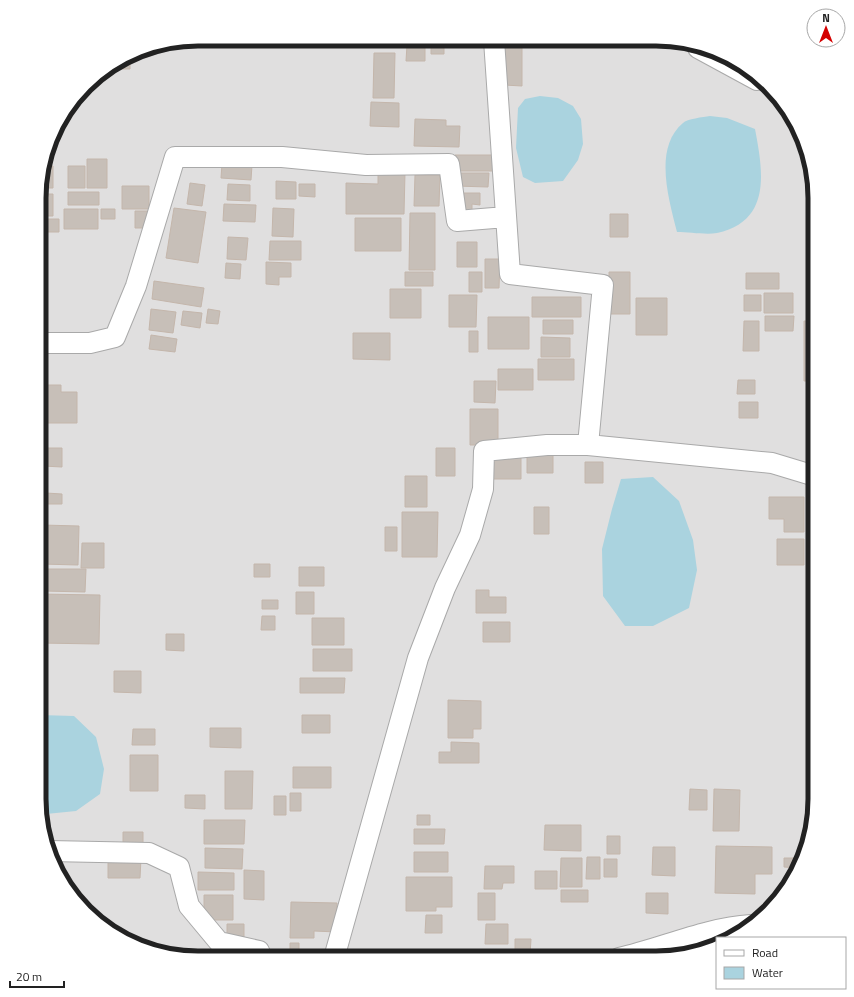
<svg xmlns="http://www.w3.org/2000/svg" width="854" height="997" font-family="'Titillium Web',sans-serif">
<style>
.residential{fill:#e0dfdf}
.water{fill:#aad3df}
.building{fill:#c7bfb8;stroke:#c4b6ab}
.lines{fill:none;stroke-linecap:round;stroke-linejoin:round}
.street-casing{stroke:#a9a9a9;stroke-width:22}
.street{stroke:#fff;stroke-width:20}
.rim{fill:none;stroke:#222;stroke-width:5}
</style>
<rect width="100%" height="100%" fill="#f2efe9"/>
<path class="residential" d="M198,39L677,40L744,66L794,119L810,157L815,198V809L794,878L768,911L735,937L731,938H717V942L666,958H188L119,937L86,911L60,878L44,840L39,799L40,177L60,119L93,78L147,48Z"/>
<path class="water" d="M540,96L558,98L573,106L581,119L583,144L578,160L563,181L535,183L523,177L516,148L518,108L525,99Z
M710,116L727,118L755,129C763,171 772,221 717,233C706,235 689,232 677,232C669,200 653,148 683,123C687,119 703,117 710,116Z
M653,477L679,501L693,540L697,570L689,608L653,626H625L603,596L602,549L612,509L621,479Z
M39,715L74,716L96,737L104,769L100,794L76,811L46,814L41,812L39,799Z"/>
<path class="building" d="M431,40H444V54H431Z
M504,41H522V86L504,85Z
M407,45L425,46V61H406Z
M374,53H395L394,98H373Z
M130,57V69H110Z
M371,102L399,103V127L370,126Z
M415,119L446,120V126H460L459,147L414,146Z
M455,155H498V171H455Z
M87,159H107V188H87Z
M222,164L252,165L251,180L221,178Z
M44,166H53V188H40V177Z
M68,166H85V188H68Z
M378,172H405L404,214H346V183L378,184Z
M455,173H489L488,187L455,186Z
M415,175H440L439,206H414Z
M276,181L296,182V199H276Z
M190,183L205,185L202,206L187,204Z
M228,184L250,185V201L227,200Z
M299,184H315V197L299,196Z
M122,186H149V209H122Z
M68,192H99V205H68Z
M461,193H480V205L472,204V214H461Z
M40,194H53V216H40Z
M224,204L256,205L255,222L223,221Z
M174,208L206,212L198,263L166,258Z
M273,208L294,209L293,237L272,236Z
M64,209H98V229H64Z
M101,209H115V219H101Z
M135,211H149V228H135Z
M410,213H435V270H409Z
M610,214H628V237H610Z
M355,218H401V251H355Z
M47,219H59V232H47Z
M228,237L248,238L246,260L227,259Z
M270,241H301V260H269Z
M457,242H477V267H457Z
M485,259H500L499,288H485Z
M266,262L291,263V277H279V285L266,284Z
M226,263L241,264L240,279L225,278Z
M405,272H433V286H405Z
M469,272H482V292H469Z
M609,272H630V314H609Z
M746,273H779V289H746Z
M154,281L204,288L201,307L152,299Z
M390,289H421V318H390Z
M764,293H793V313H764Z
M449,295H477L476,327H449Z
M744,295H761V311H744Z
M532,297H581V317H532Z
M636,298H667V335H636Z
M151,309L176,312L173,333L149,330Z
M208,309L220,311L218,324L206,323Z
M183,311L202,313L200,328L181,325Z
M765,316H794L793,331H765Z
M488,317H529V349H488Z
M543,320H573V334H543Z
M744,321H759V351H743Z
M804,321H815V381H804Z
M469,331H478V352H469Z
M353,333H390V360L353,359Z
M151,335L177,339L175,352L149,349Z
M541,337L570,338V357H541Z
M538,359H574V380H538Z
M498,369H533V390H498Z
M738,380H755V394H737Z
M474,381H496L495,403L474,402Z
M40,385H61V392H77V423H40Z
M739,402H758V418H739Z
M807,403H815V433H807Z
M470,409H498V445H470Z
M43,448H62V467L43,466Z
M436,448H455V476H436Z
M527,453H553V473H527Z
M493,454H521V479H493Z
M585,462H603V483H585Z
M405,476H427V507H405Z
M46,493L62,494V504H46Z
M769,497H804V532H784V519H769Z
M534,507H549V534H534Z
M402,512H438L437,557H402Z
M42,525L79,526L78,565L41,564Z
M385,527H397V551H385Z
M777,539H804V565H777Z
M82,543H104V568H81Z
M254,564H270V577H254Z
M299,567H324V586H299Z
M44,569H86L85,592L44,591Z
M476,590H489V597H506V613H476Z
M296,592H314V614H296Z
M39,594L100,595L99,644L39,643Z
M262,600H278V609H262Z
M262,616H275V630H261Z
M312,618H344V645H312Z
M483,622H510V642H483Z
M166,634H184V651L166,650Z
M313,649H352V671H313Z
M114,671H141V693L114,692Z
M300,678H345L344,693H300Z
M448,700L481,701V729H473V738H448Z
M302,715H330V733H302Z
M210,728H241V748L210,747Z
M133,729H155V745H132Z
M451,742L479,743V763H439V752H451Z
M130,755H158V791H130Z
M293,767H331V788H293Z
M225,771H253L252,809H225Z
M690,789L707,790V810H689Z
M714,789L740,790L739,831H713Z
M290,793H301V811H290Z
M185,795H205V809L185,808Z
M274,796H286V815H274Z
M417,815H430V825H417Z
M204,820H245L244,844H204Z
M545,825H581V851L544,850Z
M414,829H445L444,844H414Z
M123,832H143V846H123Z
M607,836H620V854H607Z
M716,846L772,847V874H755V894L715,893Z
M653,847H675V876L652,875Z
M205,848L243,849L242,869L205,868Z
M414,852H448V872H414Z
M587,857H600V879H586Z
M108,858H141L140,878H108Z
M561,858H582V887H560Z
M784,858H797V868L784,867Z
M604,859H617V877H604Z
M485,866H514V883H503L502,889H484Z
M244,870L264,871V900L244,899Z
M535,871H557V889H535Z
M198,872L234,873V890H198Z
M406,877H452V907H436V911H406Z
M561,890H588V902H561Z
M478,893H495V920H478Z
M646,893H668V914L646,913Z
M204,895H233V920H204Z
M291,902L337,903V932L314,931V938H290Z
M426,915H442V933H425Z
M227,924H244V943H227Z
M486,924H508V944H485Z
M515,939H531L530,955H515Z
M290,943H299V953L290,952Z
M413,952H446V958H413Z"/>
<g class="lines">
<defs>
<path id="street" d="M494,40L510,274L603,285L588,445L772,463L815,476
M698,48L757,80
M40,346L46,343H90L115,337L136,286L175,157H282L366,165L449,164L457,221L506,217
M49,851L149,853L179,867L189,906L219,942L259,951L262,958
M334,958L418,658L445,588L470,535L483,489L484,451L547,445H588
M619,958C663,948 705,928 751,925"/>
</defs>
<use href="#street" class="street-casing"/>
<use href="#street" class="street"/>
</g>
<path d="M0 0H854V997H0ZM198 46H656A152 152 0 0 1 808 198V799A152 152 0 0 1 656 951H198A152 152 0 0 1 46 799V198A152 152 0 0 1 198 46Z" fill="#fff" fill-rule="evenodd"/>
<path class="rim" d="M198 46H656A152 152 0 0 1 808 198V799A152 152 0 0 1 656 951H198A152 152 0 0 1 46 799V198A152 152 0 0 1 198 46Z"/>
<rect x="716" y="937" width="130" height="52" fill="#ffffff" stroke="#a7a7a7"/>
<rect x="724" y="950" width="20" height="6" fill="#ffffff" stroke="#a7a7a7"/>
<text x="752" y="957" font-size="12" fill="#222222">Road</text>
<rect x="724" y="967" width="20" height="12" fill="#aad3df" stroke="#a7a7a7"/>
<text x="752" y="977" font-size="12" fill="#222222">Water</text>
<g transform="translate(826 28)"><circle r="19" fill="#ffffff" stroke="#a7a7a7"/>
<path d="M0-3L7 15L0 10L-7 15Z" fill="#d40000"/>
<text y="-6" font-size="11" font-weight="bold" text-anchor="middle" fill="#222222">N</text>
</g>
<path d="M10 981v6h54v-6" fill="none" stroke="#222222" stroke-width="2"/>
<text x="16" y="981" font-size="12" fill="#222222" stroke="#ffffff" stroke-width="3" paint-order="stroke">20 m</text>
</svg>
